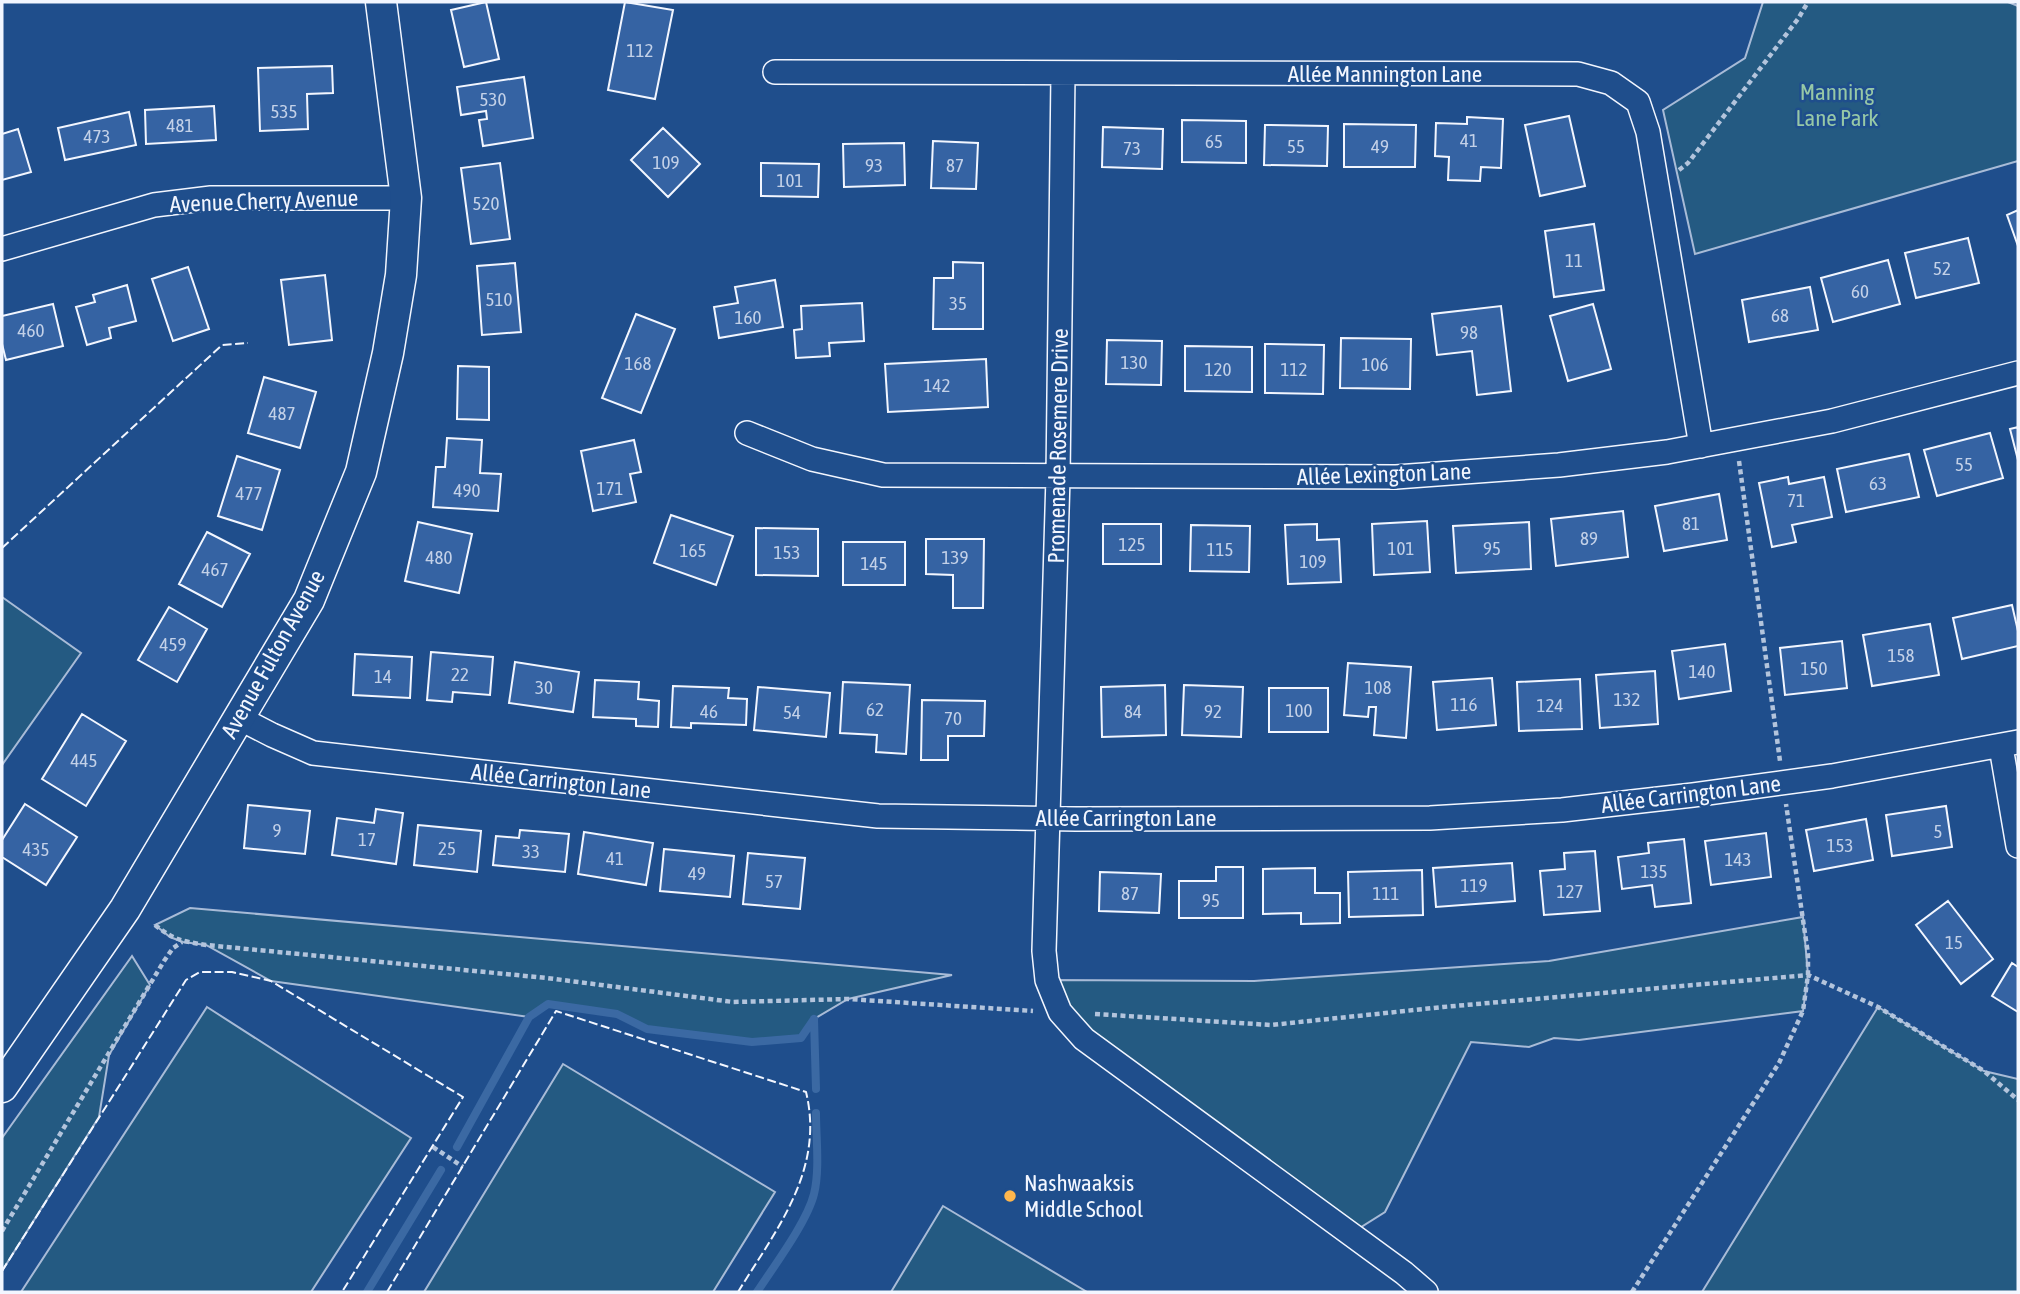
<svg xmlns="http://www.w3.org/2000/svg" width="2020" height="1294" font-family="'Asap Condensed',sans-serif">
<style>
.green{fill:#245a82;stroke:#a8bbd7;stroke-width:2}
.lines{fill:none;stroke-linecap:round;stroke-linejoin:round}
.stream{stroke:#3b69a3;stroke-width:8}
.building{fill:#3563a3;stroke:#f2f6ff;stroke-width:2}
.minor-casing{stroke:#f2f6ff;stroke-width:26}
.tertiary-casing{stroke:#f2f6ff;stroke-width:33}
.path{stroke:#b3c4dc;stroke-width:4.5;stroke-dasharray:5 3.5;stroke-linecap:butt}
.minor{stroke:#1f4e8c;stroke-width:23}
.tertiary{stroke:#1f4e8c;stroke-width:30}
.fence{stroke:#f2f6ff;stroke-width:2;stroke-dasharray:9 3.5;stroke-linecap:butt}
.poi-dot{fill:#ffb74d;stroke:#1f4e8c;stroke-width:2.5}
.labels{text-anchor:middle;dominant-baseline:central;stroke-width:5;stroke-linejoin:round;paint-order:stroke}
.number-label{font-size:19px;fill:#c3d1e8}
.street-label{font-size:23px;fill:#f2f6ff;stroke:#1f4e8c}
.park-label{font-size:23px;fill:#97c8a6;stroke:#1f4e8c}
.poi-label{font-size:23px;fill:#f2f6ff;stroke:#1f4e8c;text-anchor:start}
</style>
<rect width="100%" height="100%" fill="#1f4e8c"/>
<path class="green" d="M1763,2H2008L2018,6V161L1695,254L1663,110L1745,58Z
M2,597L81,653L2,765Z
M190,908L952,975L848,999L814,1019L801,1038L752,1042L647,1029L617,1014L548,1004L529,1017L271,981L206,945L183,942L170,937L155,925Z
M1803,917L1808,975L1803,1011L1579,1040L1554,1038L1529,1047L1471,1042L1385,1212L1350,1234L1084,1039L1047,980L1254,981L1549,961Z
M132,956L150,985L109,1055L99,1117L2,1271V1138Z
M207,1007L411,1138L311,1292H21Z
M1878,1007L1984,1071L2018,1079V1292H1702Z
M563,1064L775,1192L713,1292H424Z
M943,1206L1087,1292H891Z"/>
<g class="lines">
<path class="stream" d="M814,1019L816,1089
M457,1147L529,1017L548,1004L617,1014L647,1029L752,1042L801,1038L814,1019
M367,1292L441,1170
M757,1292C774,1266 807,1222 814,1194C820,1170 816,1137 816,1113"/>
</g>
<path class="building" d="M486,2L499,59L464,67L451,10Z
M625,2L673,10L655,99L608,90Z
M332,66L333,93L307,94L308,129L260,131L258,68Z
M524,77L533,138L483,146L479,120L487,119L486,111L461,115L457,87Z
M214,106L216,140L146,144L145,110Z
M129,112L136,145L65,160L58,128Z
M1569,116L1585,186L1540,196L1525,125Z
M1467,117L1503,119L1501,168L1481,167L1480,181L1448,180L1449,157L1435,156L1436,123L1467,124Z
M1182,120L1246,121V163L1182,162Z
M1344,124L1416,125L1415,167H1344Z
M1265,125L1328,126L1327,166L1264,165Z
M1103,127L1163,129L1162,169L1102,167Z
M663,128L700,164L668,197L631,160Z
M18,129L31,172L2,180V134Z
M933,141L978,143L976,189L931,188Z
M904,143L905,185L844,187L843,144Z
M500,163L510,239L471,244L461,168Z
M761,163L819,164L818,197L761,196Z
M2018,210V246L2007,215Z
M1594,224L1604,290L1554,297L1545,231Z
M1968,238L1979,283L1916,298L1905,253Z
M1888,260L1900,304L1833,322L1821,278Z
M953,262L983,263V329H933L934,278H953Z
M515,263L521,332L482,335L477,266Z
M188,267L209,329L173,341L152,279Z
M325,275L332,340L289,345L281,280Z
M775,280L783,327L719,338L714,307L738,303L735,287Z
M127,285L136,321L109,328L111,338L87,345L76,307L95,302L93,295Z
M1810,287L1818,330L1749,342L1742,300Z
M862,303L864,341L829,343L830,356L796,358L794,330L802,329L801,306Z
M53,304L63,346L6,360L2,344V316Z
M1593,304L1611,369L1568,381L1550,316Z
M1501,306L1511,391L1477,395L1472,351L1437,355L1432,314Z
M636,314L675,329L641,413L602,398Z
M1341,338L1411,339L1410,389L1340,388Z
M1107,340L1162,341L1161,385L1106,384Z
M1265,344L1324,345L1323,394L1265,393Z
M1185,346L1252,347V392L1185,391Z
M986,359L988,407L888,412L885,364Z
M458,366L489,367V420L457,419Z
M264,377L316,392L300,448L248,433Z
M2018,427V460L2010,429Z
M1990,433L2003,478L1937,496L1924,450Z
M447,438L482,440L480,473L501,474L498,511L433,507L436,467H445Z
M634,440L641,472L630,474L636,502L593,511L581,451Z
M1909,454L1919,497L1846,512L1837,469Z
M237,456L280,470L262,530L218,516Z
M1788,477L1789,484L1824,477L1832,517L1792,525L1796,542L1772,547L1759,483Z
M1719,494L1727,540L1664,551L1655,506Z
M1623,511L1628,557L1556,566L1551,519Z
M671,515L733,536L716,585L654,563Z
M1427,521L1430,572L1374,575L1372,524Z
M418,522L472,534L459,593L405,581Z
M1529,522L1531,569L1456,573L1453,526Z
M1103,524H1161V564H1103Z
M1317,524V540L1339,539L1341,582L1288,584L1285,525Z
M1191,525L1250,526L1249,572L1190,571Z
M756,528L818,529V576L756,575Z
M207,532L250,554L222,607L179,584Z
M926,539H984L983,608H953V575L926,574Z
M843,542H905V585H843Z
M2012,605L2018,631V646L1962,659L1953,618Z
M169,607L207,629L177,682L138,660Z
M1930,624L1939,675L1872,686L1863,635Z
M1842,641L1847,688L1785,695L1780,648Z
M1725,644L1731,691L1679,699L1672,651Z
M431,652L493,657L490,695L453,692L452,702L427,700Z
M355,654L412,657L410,698L353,695Z
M515,662L579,672L573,712L509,703Z
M1348,663L1411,667L1406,738L1374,735L1376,707H1369L1368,717L1344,715Z
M1655,671L1658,724L1600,728L1596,675Z
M1492,678L1496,725L1437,730L1433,682Z
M1580,679L1582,729L1519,731L1517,682Z
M595,680L639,682L638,699L659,701L658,727L636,726V719L593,717Z
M843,682L910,685L906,754L876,752L877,735L840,733Z
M1165,685L1166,735L1102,737L1101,687Z
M1184,685L1243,687L1241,737L1182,735Z
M673,686L729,688L728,698L747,699L746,725L691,723V728L671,727Z
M758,687L830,693L826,737L754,730Z
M1269,688H1328V732H1269Z
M922,700L985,701L984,736H948V760H921Z
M82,714L126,741L86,806L42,779Z
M25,804L77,837L46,885L2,857V840Z
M248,805L310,811L305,854L244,848Z
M1946,806L1952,847L1892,856L1886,815Z
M376,809L403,813L396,864L332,855L337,818L374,823Z
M1866,819L1873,860L1814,871L1806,830Z
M418,825L481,831L477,872L414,865Z
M520,830L569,834L565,872L493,865L496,836L519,838Z
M584,832L653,843L646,885L578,874Z
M1766,833L1771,877L1711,885L1705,841Z
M1684,839L1691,903L1655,907L1652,885L1622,889L1618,857L1649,853L1648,843Z
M664,849L734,856L730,897L660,891Z
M1595,851L1600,911L1544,915L1540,871L1565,869L1564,853Z
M748,853L805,858L800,909L743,904Z
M1512,863L1515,901L1436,907L1433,868Z
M1216,867H1243V918H1179V881H1216Z
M1315,868V893H1340V923L1301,924V913L1263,914V869Z
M1422,870L1423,915L1349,917L1348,872Z
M1100,872L1161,874L1159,913L1099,911Z
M1948,901L1993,959L1961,984L1916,925Z
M2012,963L2018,967V1012L1992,996Z"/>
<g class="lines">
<defs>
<path id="minor" d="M775,72L1578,74L1611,83L1638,102L1648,132L1701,446
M1063,74L1058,477L1044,951L1047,980L1060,1012L1084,1039L1404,1273L1426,1292
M2,249L154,205L211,198H406
M747,433L812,459L883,475L1396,477L1559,465L1667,452L1832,421L2018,373
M239,718L272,735L313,753L878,816L1076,819L1430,818L1562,810L1693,795L1832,776L2018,742
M2001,747L2018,846"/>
<path id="tertiary" d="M2,1087L125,909L309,600L361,472L388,353L401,275L406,198L381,2"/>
</defs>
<use href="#minor" class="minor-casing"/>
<use href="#tertiary" class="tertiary-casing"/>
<path class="path" d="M1679,170L1688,163L1798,19L1808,2
M1739,461L1780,761
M155,925C174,940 181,941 206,945L547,978L733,1002L848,999L1033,1011
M1095,1014L1271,1025L1443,1007L1808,975L1878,1007L1984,1071L2018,1100
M433,1147L463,1167
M2,1231L164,961L173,948L182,942
M1632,1292L1779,1063L1803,1011L1808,975V954L1786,804"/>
<use href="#minor" class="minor"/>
<use href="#tertiary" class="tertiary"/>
<path class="fence" d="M2,548L222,345L248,343
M2,1271L186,980L200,972H232L271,981L463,1097L342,1292
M387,1292L556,1011L806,1092C825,1170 776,1230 738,1292"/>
</g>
<circle class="poi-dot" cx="1010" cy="1196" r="7"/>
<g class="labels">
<g class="number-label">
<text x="640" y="50">112</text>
<text x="493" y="99">530</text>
<text x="284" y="111">535</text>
<text x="180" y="125">481</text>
<text x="97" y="136">473</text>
<text x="1469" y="140">41</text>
<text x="1214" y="141">65</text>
<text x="1296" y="146">55</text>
<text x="1380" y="146">49</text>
<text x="1132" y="148">73</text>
<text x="666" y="162">109</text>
<text x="874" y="165">93</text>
<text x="955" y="165">87</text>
<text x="790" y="180">101</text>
<text x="486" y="203">520</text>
<text x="1574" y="260">11</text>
<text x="1942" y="268">52</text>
<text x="1860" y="291">60</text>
<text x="499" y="299">510</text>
<text x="958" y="303">35</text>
<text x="1780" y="315">68</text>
<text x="748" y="317">160</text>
<text x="31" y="330">460</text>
<text x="1469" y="332">98</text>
<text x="1134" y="362">130</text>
<text x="638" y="363">168</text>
<text x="1375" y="364">106</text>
<text x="1218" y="369">120</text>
<text x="1294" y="369">112</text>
<text x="937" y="385">142</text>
<text x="282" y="413">487</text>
<text x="1964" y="464">55</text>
<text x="1878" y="483">63</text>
<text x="610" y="488">171</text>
<text x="467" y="490">490</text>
<text x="249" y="493">477</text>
<text x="1796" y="500">71</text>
<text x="1691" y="523">81</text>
<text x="1589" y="538">89</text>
<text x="1132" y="544">125</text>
<text x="1401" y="548">101</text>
<text x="1492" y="548">95</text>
<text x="1220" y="549">115</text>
<text x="693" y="550">165</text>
<text x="787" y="552">153</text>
<text x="439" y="557">480</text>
<text x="955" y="557">139</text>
<text x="1313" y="561">109</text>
<text x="874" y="563">145</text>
<text x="215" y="569">467</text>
<text x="173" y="644">459</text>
<text x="1901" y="655">158</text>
<text x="1814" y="668">150</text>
<text x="1702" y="671">140</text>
<text x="460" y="674">22</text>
<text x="383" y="676">14</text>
<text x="544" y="687">30</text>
<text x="1378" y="687">108</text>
<text x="1627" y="699">132</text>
<text x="1464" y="704">116</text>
<text x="1550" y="705">124</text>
<text x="875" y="709">62</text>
<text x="1299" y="710">100</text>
<text x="709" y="711">46</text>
<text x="1133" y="711">84</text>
<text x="1213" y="711">92</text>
<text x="792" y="712">54</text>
<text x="953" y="718">70</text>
<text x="84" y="760">445</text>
<text x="277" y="830">9</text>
<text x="1938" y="831">5</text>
<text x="367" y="839">17</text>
<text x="1840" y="845">153</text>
<text x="447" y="848">25</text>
<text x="36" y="849">435</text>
<text x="531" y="851">33</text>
<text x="615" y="858">41</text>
<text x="1738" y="859">143</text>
<text x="1654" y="871">135</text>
<text x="697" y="873">49</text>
<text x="774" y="881">57</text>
<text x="1474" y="885">119</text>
<text x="1570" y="891">127</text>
<text x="1130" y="893">87</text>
<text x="1386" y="893">111</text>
<text x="1211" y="900">95</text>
<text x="1954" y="942">15</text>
</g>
<g class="street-label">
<text x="1385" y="74">Allée Mannington Lane</text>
<text transform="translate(264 201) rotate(-2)">Avenue Cherry Avenue</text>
<text transform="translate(1058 446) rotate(-89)">Promenade Rosemere Drive</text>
<text transform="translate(1384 474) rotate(-2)">Allée Lexington Lane</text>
<text transform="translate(273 654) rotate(-61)">Avenue Fulton Avenue</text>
<text transform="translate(561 781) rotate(6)">Allée Carrington Lane</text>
<text transform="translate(1691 794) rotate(-7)">Allée Carrington Lane</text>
<text x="1126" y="818">Allée Carrington Lane</text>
</g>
<g class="park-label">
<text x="1837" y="92">Manning<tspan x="1837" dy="26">Lane Park</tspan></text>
</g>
<g class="poi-label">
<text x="1024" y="1183">Nashwaaksis<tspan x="1024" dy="26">Middle School</tspan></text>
</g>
</g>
<rect width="2020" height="1294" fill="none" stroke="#f2f6ff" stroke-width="7"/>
</svg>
